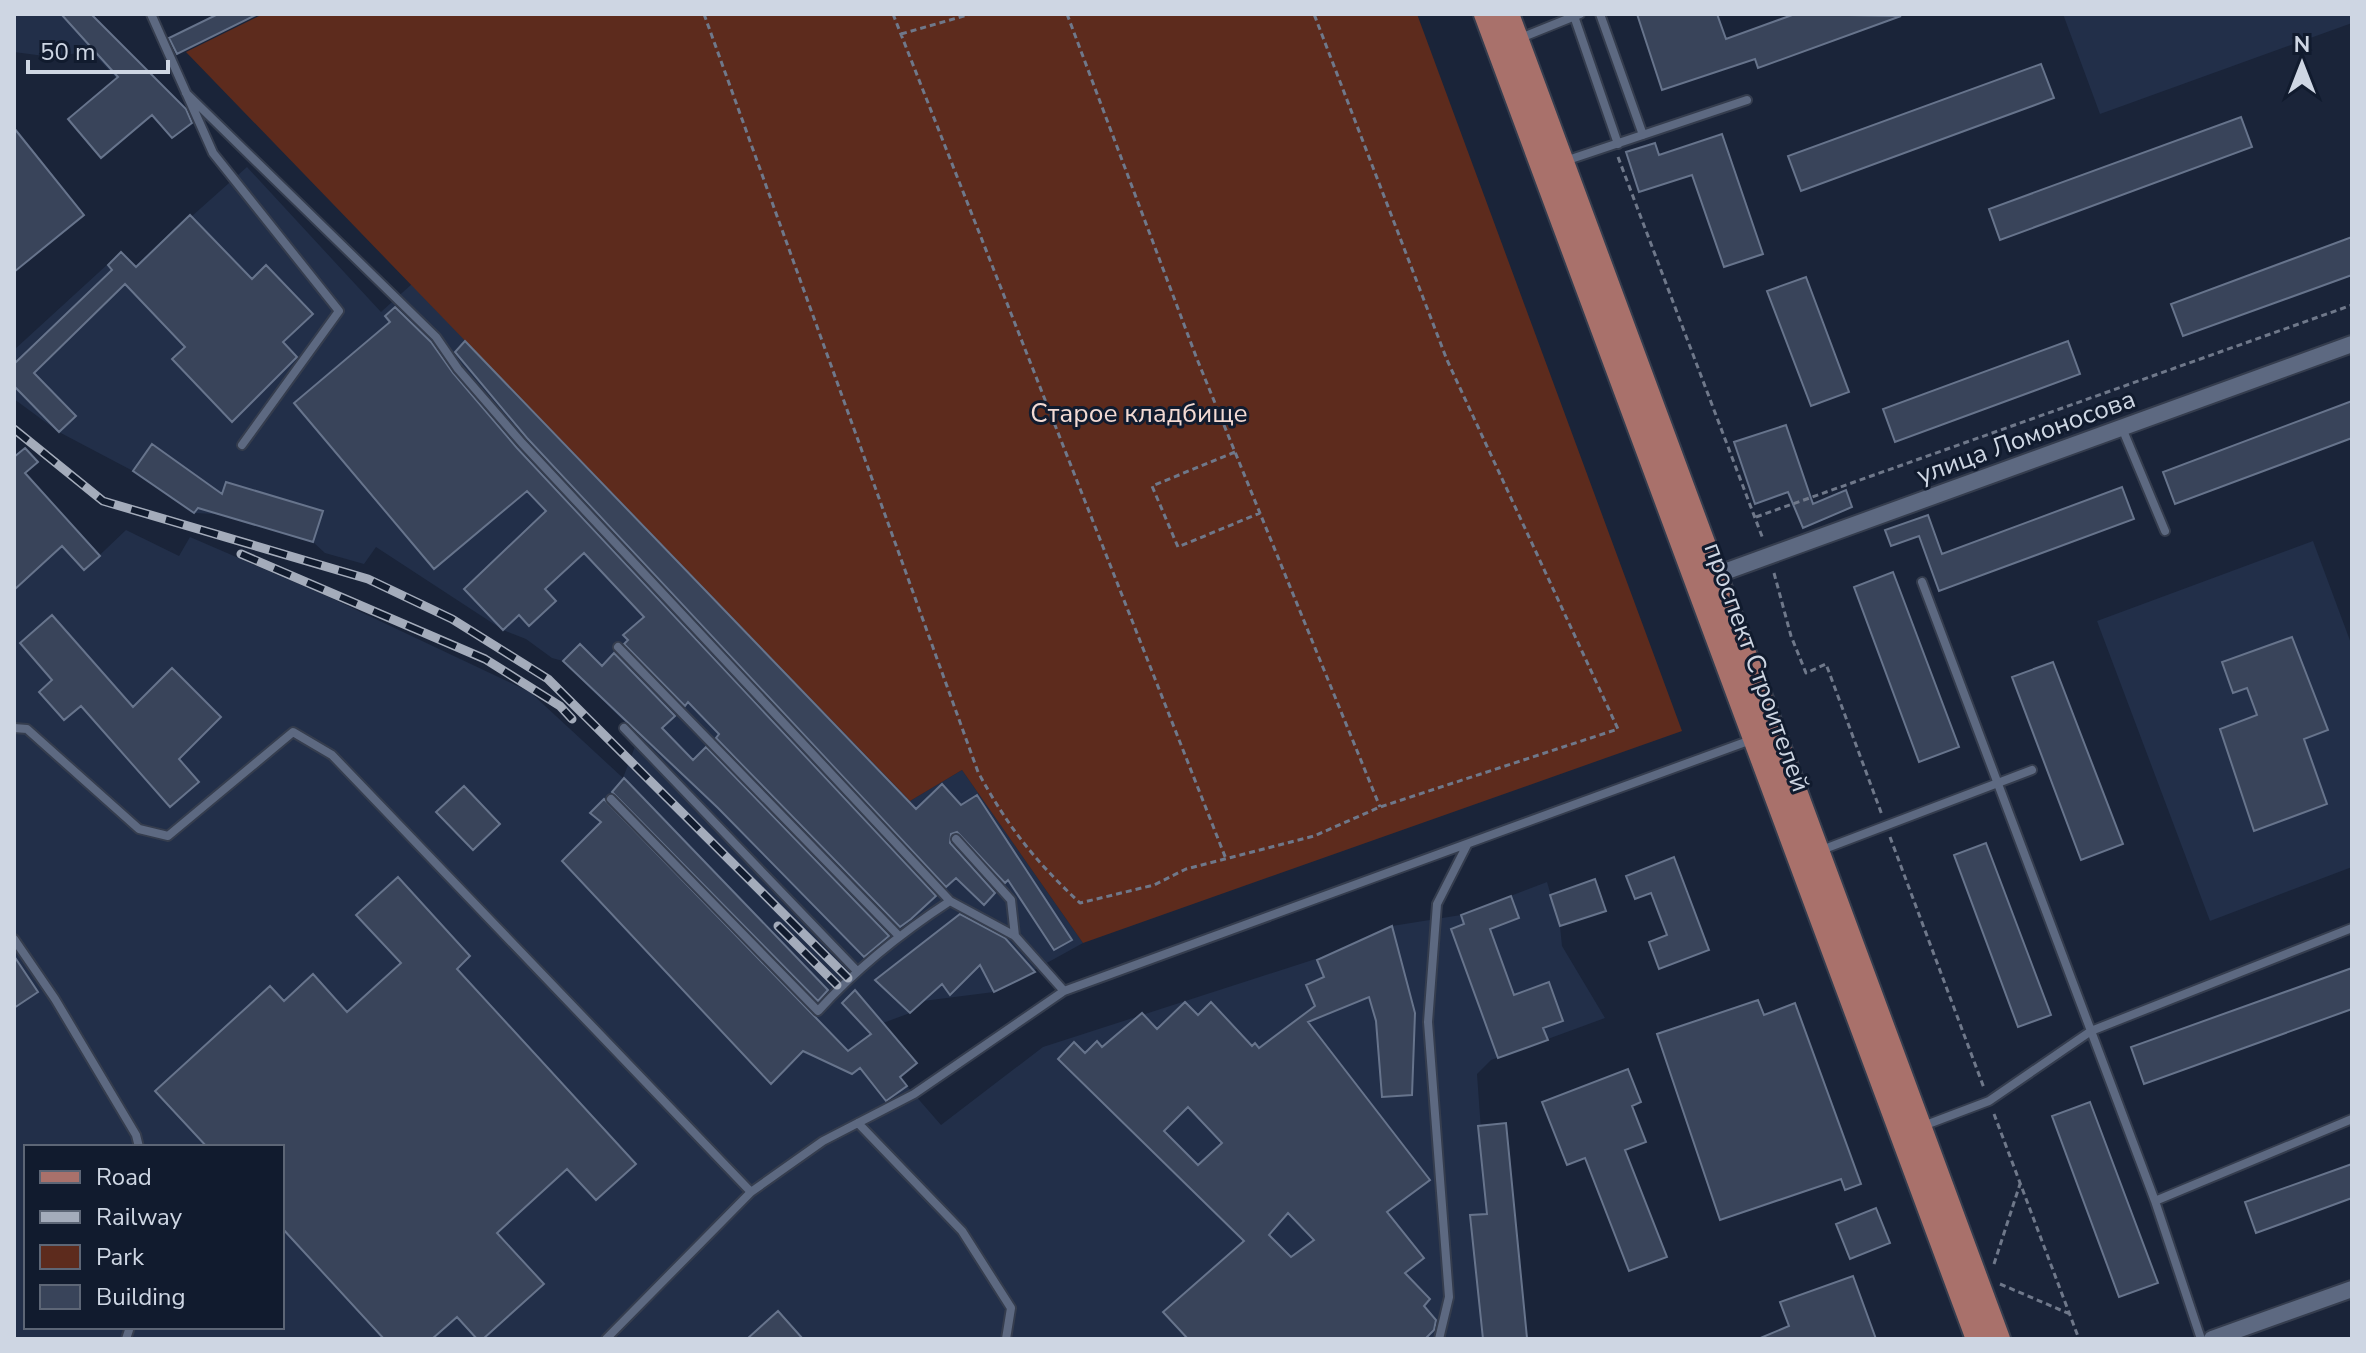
<svg xmlns="http://www.w3.org/2000/svg" width="2366" height="1353" font-family="'Nunito Sans',sans-serif">
<style>
.built{fill:#222f49;fill-rule:evenodd}
.green{fill:#5d2b1d}
.building{fill:#39445a;stroke:#67748c;stroke-width:2;fill-rule:evenodd}
.lines{fill:none;stroke-linecap:round;stroke-linejoin:round}
.service-casing{stroke:#353d4e;stroke-width:12}
.minor-casing{stroke:#353d4e;stroke-width:20}
.primary-casing{stroke:#353d4e;stroke-width:26}
.path{stroke:#6f788a;stroke-width:3;stroke-dasharray:6 4;stroke-linecap:butt}
.service{stroke:#5d6981;stroke-width:8}
.minor{stroke:#5d6981;stroke-width:16}
.primary{stroke:#a9716b;stroke-width:22}
.rail-casing{stroke:#a4acbb;stroke-width:9}
.rail{stroke:#111b2e;stroke-width:6;stroke-dasharray:18;stroke-linecap:butt}
.labels{text-anchor:middle;dominant-baseline:central;stroke-width:6;stroke-linejoin:round;paint-order:stroke}
.park-label{font-size:26px;fill:#f3dad3;stroke:#111b2e}
.street-label{font-size:26px;fill:#ced6e3;stroke:#111b2e}
</style>
<rect width="100%" height="100%" fill="#1a2439"/>
<path class="built" d="M14,14H91L196,119L172,138L91,51L52,57L14,52Z
M2063,14H2352V23L2100,114Z
M247,167L381,312L413,283L910,801L962,770L1083,943L994,992L923,1001L910,1013L883,1023L837,1059L851,1074L859,1068L887,1102L907,1086L941,1125L1043,1047L1331,954L1392,926L1461,915L1547,882L1560,926L1562,946L1605,1018L1491,1060L1477,1074L1487,1214L1470,1216L1483,1339H14V534L35,516L84,570L126,530L179,556L190,537L329,597L530,692L623,778L639,736L563,661L552,658L526,639L503,630L376,547L364,564L325,553L313,542L217,514L194,513L133,471L59,432L14,399V350L121,252L136,266ZM26,1147H282V1327H26Z
M2313,541L2352,646V867L2210,921L2097,621Z"/>
<path class="green" d="M263,14H1417L1682,731L1083,943L962,770L910,801L186,52Z"/>
<path class="building" d="M61,14H91L186,109L192,123L172,138L152,115L101,158L68,119L118,77Z
M218,14H258L177,54L169,38Z
M1637,14H1717L1726,39L1795,14L1901,16L1758,68L1755,59L1662,90Z
M2041,64L2054,98L1801,191L1788,156Z
M2241,117L2252,147L2000,240L1989,209Z
M14,128L84,215L14,272Z
M1722,134L1763,254L1724,267L1692,175L1639,192L1626,152L1655,143L1659,155Z
M190,215L252,279L266,265L313,314L283,342L297,357L232,422L172,359L185,347L125,284L34,373L76,416L59,432L14,386V364L112,270L108,265L121,252L136,267Z
M2352,237V275L2183,336L2171,304Z
M1806,277L1849,392L1811,406L1767,291Z
M395,307L431,342L453,373L517,448L936,896L911,919L900,927L716,738L719,734L688,702L685,706L624,644L628,640L623,635L644,617L584,553L545,589L556,601L529,626L519,615L503,630L464,589L546,511L527,491L434,569L294,403L390,322L385,316Z
M465,341L916,809L942,784L961,805L977,795L1072,940L1054,950L1008,880L1005,883L957,832L951,834L950,843L995,893L984,905L956,878L946,887L527,438L455,352Z
M2068,341L2080,374L1895,442L1883,409Z
M2352,401V438L2175,504L2163,472Z
M1786,425L1813,504L1846,490L1852,507L1803,528L1788,492L1755,504L1734,442Z
M152,444L222,494L226,482L323,511L313,542L198,508L194,513L133,471Z
M25,448L38,462L25,473L100,556L84,570L62,546L14,590V457Z
M2122,487L2134,519L1939,591L1919,536L1891,546L1885,530L1928,515L1942,554Z
M1893,572L1959,747L1919,762L1854,587Z
M52,615L133,707L172,668L221,717L179,759L199,782L170,807L81,706L64,720L39,692L52,680L20,643Z
M2292,637L2328,730L2304,739L2327,804L2254,831L2220,729L2257,715L2247,688L2233,693L2222,662Z
M580,644L602,666L614,653L675,716L662,728L693,760L706,747L889,936L864,957L718,808L563,661Z
M2053,662L2123,844L2081,860L2012,677Z
M624,778L828,990L818,1001L612,792Z
M464,786L500,824L473,850L436,812Z
M604,799L848,1051L871,1034L842,1003L855,990L917,1063L900,1077L907,1086L886,1101L860,1068L852,1074L803,1051L771,1084L562,861L601,822L590,813Z
M1986,843L2051,1015L2018,1027L1954,855Z
M1674,857L1709,950L1659,969L1649,942L1667,935L1651,893L1635,899L1626,876Z
M398,877L470,956L457,969L636,1164L596,1200L567,1169L497,1233L544,1284L483,1339H477L457,1317L432,1339H384L282,1228V1147H207L155,1091L270,986L284,1001L313,974L347,1012L401,963L356,915Z
M1595,879L1606,911L1560,926L1550,895Z
M1511,896L1519,918L1490,929L1514,995L1549,982L1563,1021L1543,1028L1548,1040L1498,1058L1451,929L1464,924L1461,915Z
M960,914L1005,938L1035,972L994,992L980,965L950,995L942,984L910,1013L875,980Z
M1392,926L1415,1013L1412,1095L1382,1097L1376,1021L1369,997L1308,1022L1430,1180L1387,1212L1424,1258L1405,1273L1430,1299L1424,1306L1436,1320L1434,1330L1425,1339H1188L1163,1312L1244,1241L1058,1059L1074,1042L1085,1053L1097,1041L1102,1047L1142,1013L1157,1029L1185,1002L1198,1015L1211,1002L1252,1046L1255,1043L1259,1048L1315,1006L1306,985L1324,977L1317,960ZM1188,1107L1222,1143L1198,1165L1164,1131ZM1288,1213L1314,1240L1291,1257L1269,1235Z
M14,956L38,992L14,1008Z
M2352,968V1009L2144,1084L2131,1047Z
M1758,1000L1764,1015L1795,1003L1861,1184L1845,1190L1841,1179L1720,1220L1657,1034Z
M1628,1069L1641,1102L1632,1106L1646,1142L1625,1150L1667,1257L1629,1271L1585,1158L1567,1165L1542,1102Z
M2090,1102L2158,1283L2119,1297L2052,1116Z
M1506,1123L1527,1338L1483,1339L1470,1215L1487,1214L1478,1126Z
M2352,1164V1198L2256,1233L2245,1202Z
M1876,1208L1890,1243L1850,1259L1836,1224Z
M1853,1276L1876,1339H1758L1789,1326L1780,1302Z
M778,1311L803,1339H747Z"/>
<g class="lines">
<defs>
<path id="service" d="M151,14L213,153L339,311L242,445
M1600,14L1643,135
M1574,16L1618,144
M1518,39L1580,14
M186,93L436,337L458,369L522,443L950,901L1015,936L1064,991
M1565,161L1747,100
M2122,428L2165,531
M1922,582L2155,1201L2201,1339
M618,647L898,935
M14,728L27,729L139,829L168,836L293,732L332,755L751,1192
M624,728L857,971
M611,799L818,1011C858,967 901,933 950,901
M956,839L1011,900L1015,936
M1819,851L2032,770
M14,939L55,999L136,1135L139,1147
M858,1123L962,1231L1011,1308L1006,1339
M1923,1126L1989,1101L2091,1031L2352,928
M2155,1201L2352,1119
M126,1339L130,1327
M606,1339L751,1192L823,1141L914,1094L1064,991L1751,740
M1439,1339L1449,1297L1428,1022L1437,904L1467,845"/>
<path id="minor" d="M1716,575L2352,344
M2212,1339L2352,1289"/>
<path id="primary" d="M1485,14L1977,1339
M1508,14L1999,1339"/>
</defs>
<use href="#service" class="service-casing"/>
<use href="#minor" class="minor-casing"/>
<use href="#primary" class="primary-casing"/>
<path class="path" d="M704,14L978,772C1008,827 1034,860 1080,903L1154,885L1186,869L1314,836L1380,807L1618,729L1447,360L1314,14
M893,14L1226,859
M1067,14L1197,359L1380,807
M901,34L971,14
M1618,157L1763,539
M1235,452L1152,486L1178,547L1260,513
M1756,517L2352,305
M1774,573L1791,636L1806,673L1826,664L1882,815
M1890,837L1984,1088
M1994,1114L2079,1339
M1994,1264L2020,1184
M2000,1284L2070,1314"/>
<use href="#service" class="service"/>
<use href="#minor" class="minor"/>
<use href="#primary" class="primary"/>
<defs>
<path id="rail" d="M14,429L103,501L368,579L452,619L548,679L848,978
M241,554L485,659L560,706L572,719
M778,926L837,985"/>
</defs>
<use href="#rail" class="rail-casing"/>
<use href="#rail" class="rail"/>
</g>
<g class="labels">
<g class="park-label">
<text x="1139" y="413">Старое кладбище</text>
</g>
<g class="street-label">
<text transform="translate(2026 437) rotate(-20)">улица Ломоносова</text>
<text transform="translate(1757 667) rotate(70)">проспект Строителей</text>
</g>
</g>
<rect width="2366" height="1353" fill="none" stroke="#ced6e3" stroke-width="32"/>
<rect x="24" y="1145" width="260" height="184" fill="#111b2e" stroke="#5d6676" stroke-width="2"/>
<rect x="40" y="1171" width="40" height="12" fill="#a9716b" stroke="#5d6676" stroke-width="2"/>
<text x="96" y="1185" font-size="24" fill="#ced6e3">Road</text>
<rect x="40" y="1211" width="40" height="12" fill="#a4acbb" stroke="#5d6676" stroke-width="2"/>
<text x="96" y="1225" font-size="24" fill="#ced6e3">Railway</text>
<rect x="40" y="1245" width="40" height="24" fill="#5d2b1d" stroke="#5d6676" stroke-width="2"/>
<text x="96" y="1265" font-size="24" fill="#ced6e3">Park</text>
<rect x="40" y="1285" width="40" height="24" fill="#39445a" stroke="#5d6676" stroke-width="2"/>
<text x="96" y="1305" font-size="24" fill="#ced6e3">Building</text>
<g transform="translate(2302 64)" stroke="#111b2e" stroke-width="6" paint-order="stroke">
<path d="M0-6L14 30L0 20L-14 30Z" fill="#ced6e3"/>
<text y="-12" font-size="22" font-weight="bold" text-anchor="middle" fill="#ced6e3">N</text>
</g>
<path d="M28 60v12h140v-12" fill="none" stroke="#ced6e3" stroke-width="4"/>
<text x="40" y="60" font-size="24" fill="#ced6e3" stroke="#111b2e" stroke-width="6" paint-order="stroke">50 m</text>
</svg>
